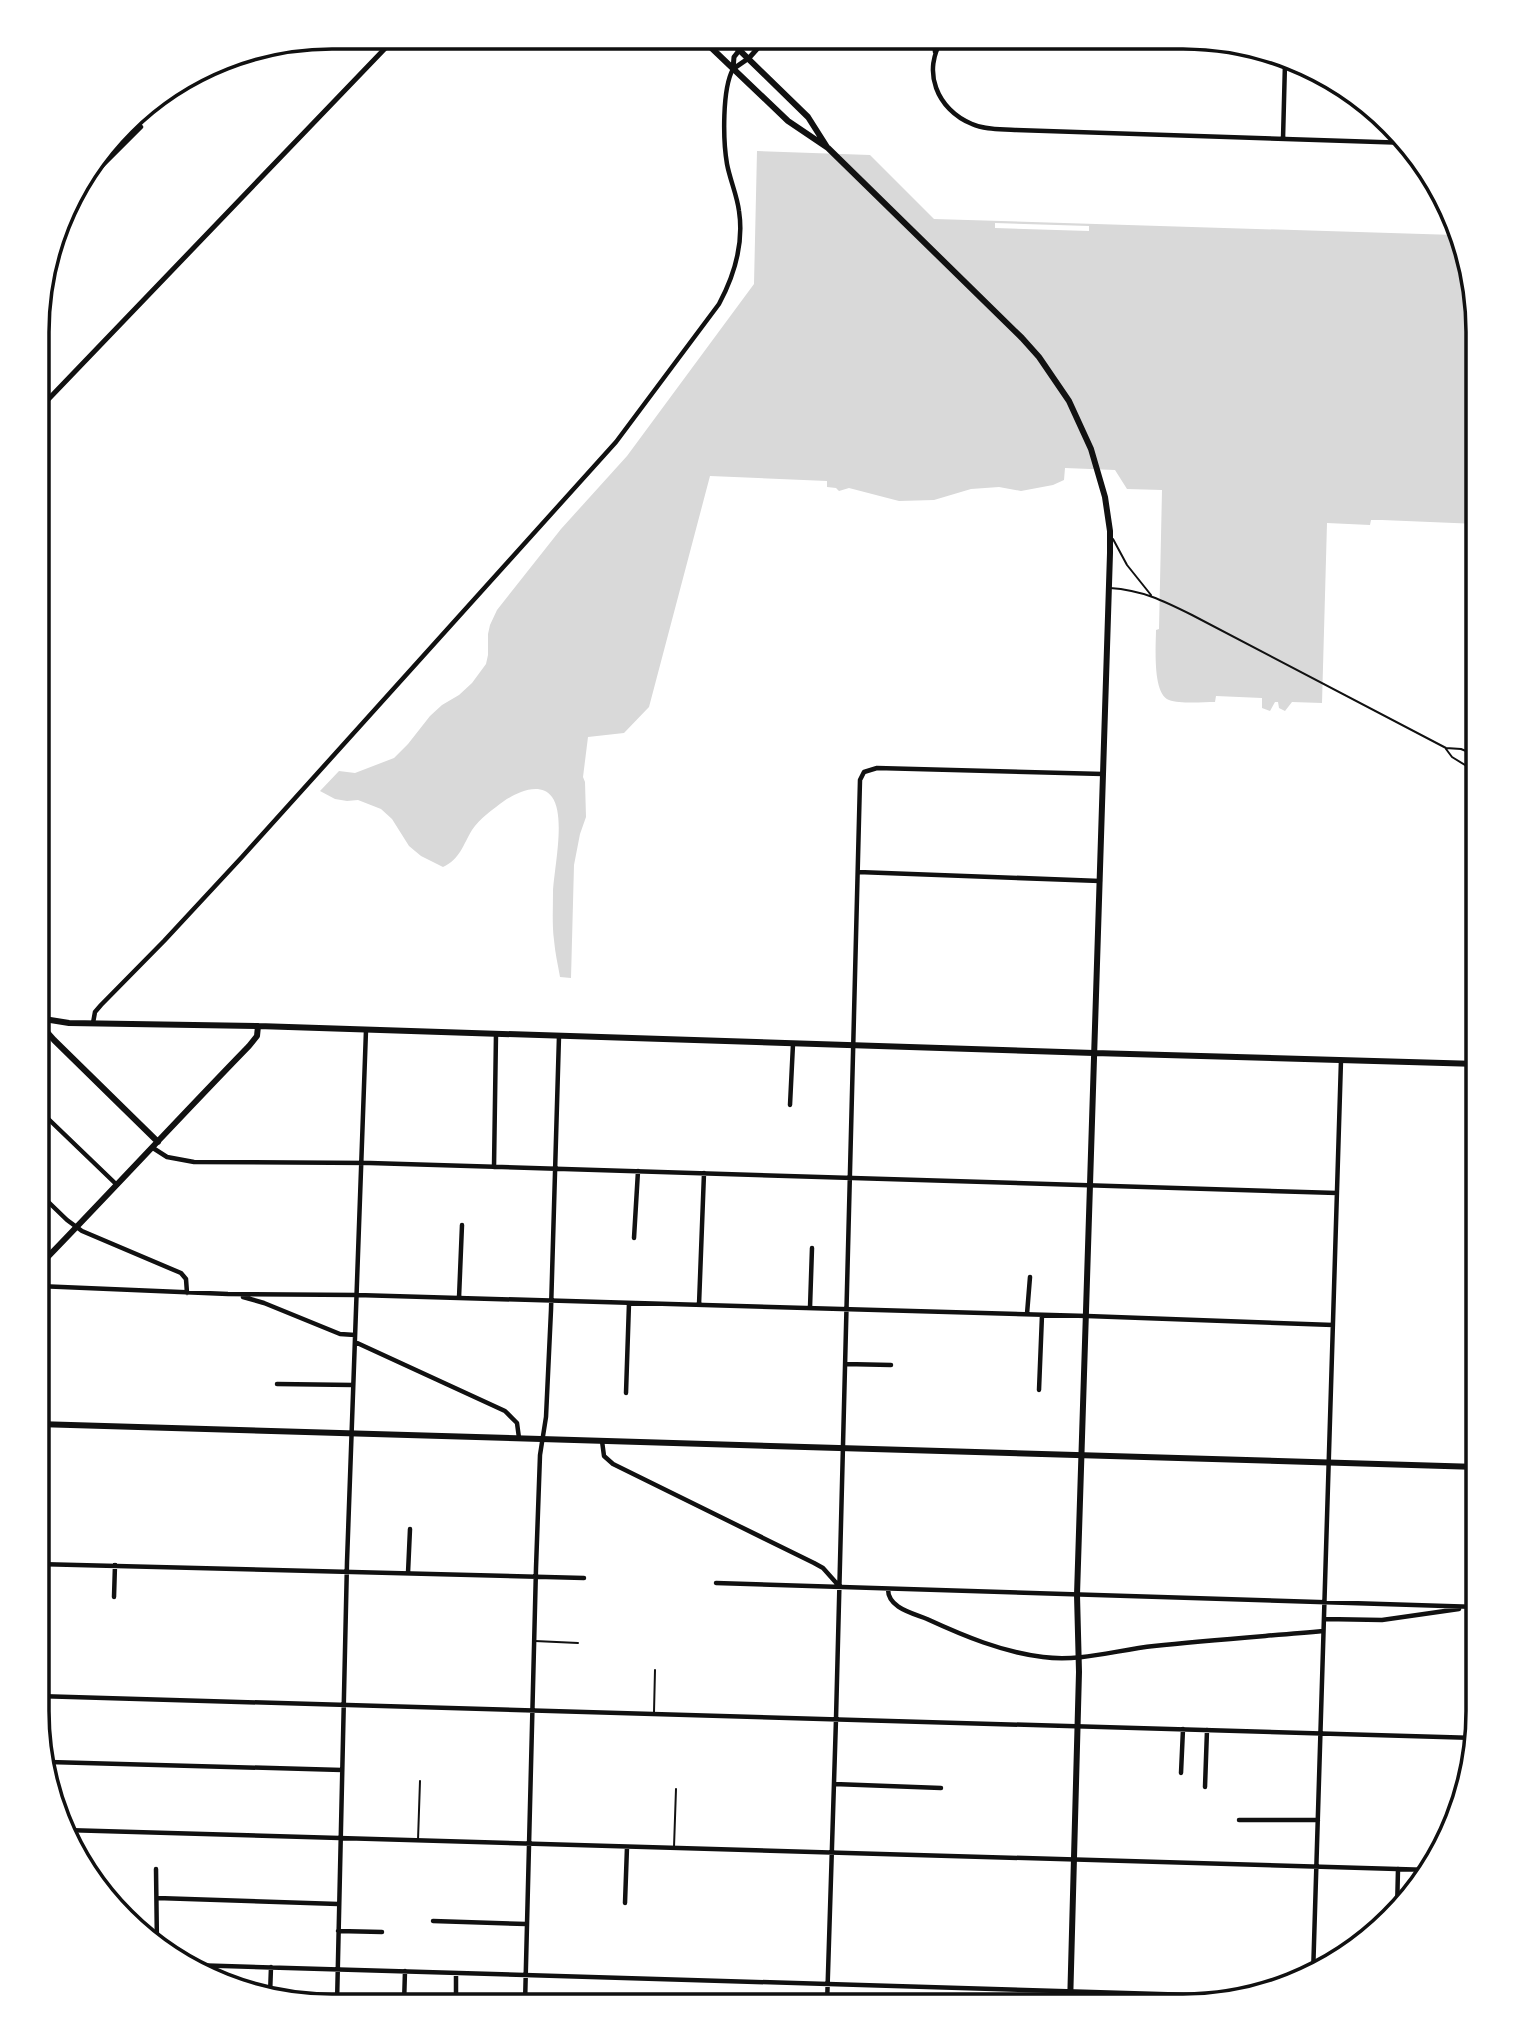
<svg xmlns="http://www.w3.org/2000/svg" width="1515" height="2043" font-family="Helvetica,sans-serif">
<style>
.water{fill:#d9d9d9}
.pier{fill:#fff}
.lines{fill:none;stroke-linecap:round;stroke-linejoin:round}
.service{stroke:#111;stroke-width:2}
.minor{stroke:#111;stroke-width:4.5}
.tertiary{stroke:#111;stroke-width:5}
.secondary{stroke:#111;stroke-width:6}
.primary{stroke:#111;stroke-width:6}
.rim{fill:none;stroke:#111;stroke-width:3.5}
</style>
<rect width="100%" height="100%" fill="#fff"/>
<path class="water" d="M757,151L870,155L934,219L1455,235L1478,332V524L1382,520H1371L1370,525L1327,523L1322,703L1292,702L1285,711L1279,708L1278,702H1275L1270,711L1262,708V698L1216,696L1215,702C1203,702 1180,704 1169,700C1152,694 1156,645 1156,630L1159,629L1162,490L1127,489L1115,470L1065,468L1064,480L1053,485L1021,491L999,487L971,489L934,500L899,501L849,488L839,491L836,488L827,487V481L710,476L649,707L624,733L588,737L583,777L585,782L586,817L580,834L574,865L571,978L560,977C558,965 555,953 554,940C552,925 553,908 553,892C554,869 566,816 552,797C540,781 516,793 504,801C492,810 480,818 472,830C463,845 460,859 443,867L421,856L409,846L392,819L381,809L358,800L347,801L335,799L320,791L339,771L355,773L394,758L408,744L430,716L442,705L459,695L472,683L486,664L488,655V634L490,625L497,610L561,529L627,456L754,284Z"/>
<path class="pier" d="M995,223L1089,226V231L995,228Z"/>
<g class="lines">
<path class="service" d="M1113,539L1127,565L1151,595
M1110,588C1142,590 1164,601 1192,615L1446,748L1461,749L1478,756
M1446,749L1452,757L1478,773
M535,1641L578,1643
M654,1712L655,1670
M418,1840L420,1781
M674,1847L676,1789"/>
<path class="minor" d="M934,39L935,52
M943,39C921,70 937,110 972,124C985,130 1001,129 1015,130L1409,143
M1283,139L1285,63
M73,195L141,127L132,117
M858,872L1100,881
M93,1023L95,1012L101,1005L164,941L242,857L616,442L719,304C734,276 744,244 739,211C737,195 730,180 727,164C723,141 722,89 733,69
M790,1105L793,1044
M38,1109L117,1185
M153,1148L167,1157L194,1162L370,1163L1337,1193
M494,1167L496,1034
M38,1192L67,1220L82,1231L181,1273L186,1279L187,1293
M634,1238L638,1171
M38,1286L228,1294L357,1295L1087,1316L1333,1325
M243,1297L264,1303L340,1334L355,1335
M459,1298L462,1225
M699,1305L704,1173
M810,1308L812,1248
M1027,1314L1030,1277
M355,1342L505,1411L517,1423L519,1438
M845,1364L891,1365
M277,1384L353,1385
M1039,1390L1042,1315
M626,1393L629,1303
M602,1441L604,1456L613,1464L814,1563L823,1568L839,1586
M37,1564L584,1578
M408,1573L410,1529
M716,1583L1478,1607
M888,1589C888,1608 912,1613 927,1619C964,1636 1002,1652 1043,1657C1081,1662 1116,1650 1154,1646C1210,1640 1267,1636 1323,1631
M114,1597L115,1565
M1324,1619L1382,1620L1459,1609
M37,1696L1476,1738
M49,1762L342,1770
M1181,1773L1183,1729
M834,1784L941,1788
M1205,1787L1207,1730
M1239,1820H1318
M65,1830L1431,1870
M156,1869L157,1947
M157,1898L338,1904
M625,1903L627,1847
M1397,1911L1398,1869
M433,1921L526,1924
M338,1931L382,1932
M191,1965L1227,1996
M1313,1976L1341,1060
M270,1995L271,1967
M337,2004L347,1562L366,1030
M404,2004L405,1971
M456,2004V1973
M525,2004L536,1568L540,1455L546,1417L551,1310L559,1036
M827,2005L836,1719L860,780L864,772L877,768L1103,774"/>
<path class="tertiary" d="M733,69L749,58L767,38
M733,69L734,57L749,38
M39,409L396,37"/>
<path class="secondary" d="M38,1018L69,1023L258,1026L1094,1053
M45,1020L46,1031L54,1040L158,1142
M38,1267C109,1194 178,1119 249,1046L257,1036L258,1026
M37,1424L1478,1467"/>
<path class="primary" d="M701,38L788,121L828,148L1022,338L1039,357L1069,401L1091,449L1105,497L1110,531V553L1077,1595L1079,1672L1070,2006
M727,38L808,117L827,147
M1094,1053L1478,1064"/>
</g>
<path d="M0 0H1515V2043H0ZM332 49H1183A283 283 0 0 1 1466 332V1711A283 283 0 0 1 1183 1994H332A283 283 0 0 1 49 1711V332A283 283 0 0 1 332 49Z" fill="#fff" fill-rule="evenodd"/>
<path class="rim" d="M332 49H1183A283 283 0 0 1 1466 332V1711A283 283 0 0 1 1183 1994H332A283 283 0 0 1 49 1711V332A283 283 0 0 1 332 49Z"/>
</svg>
